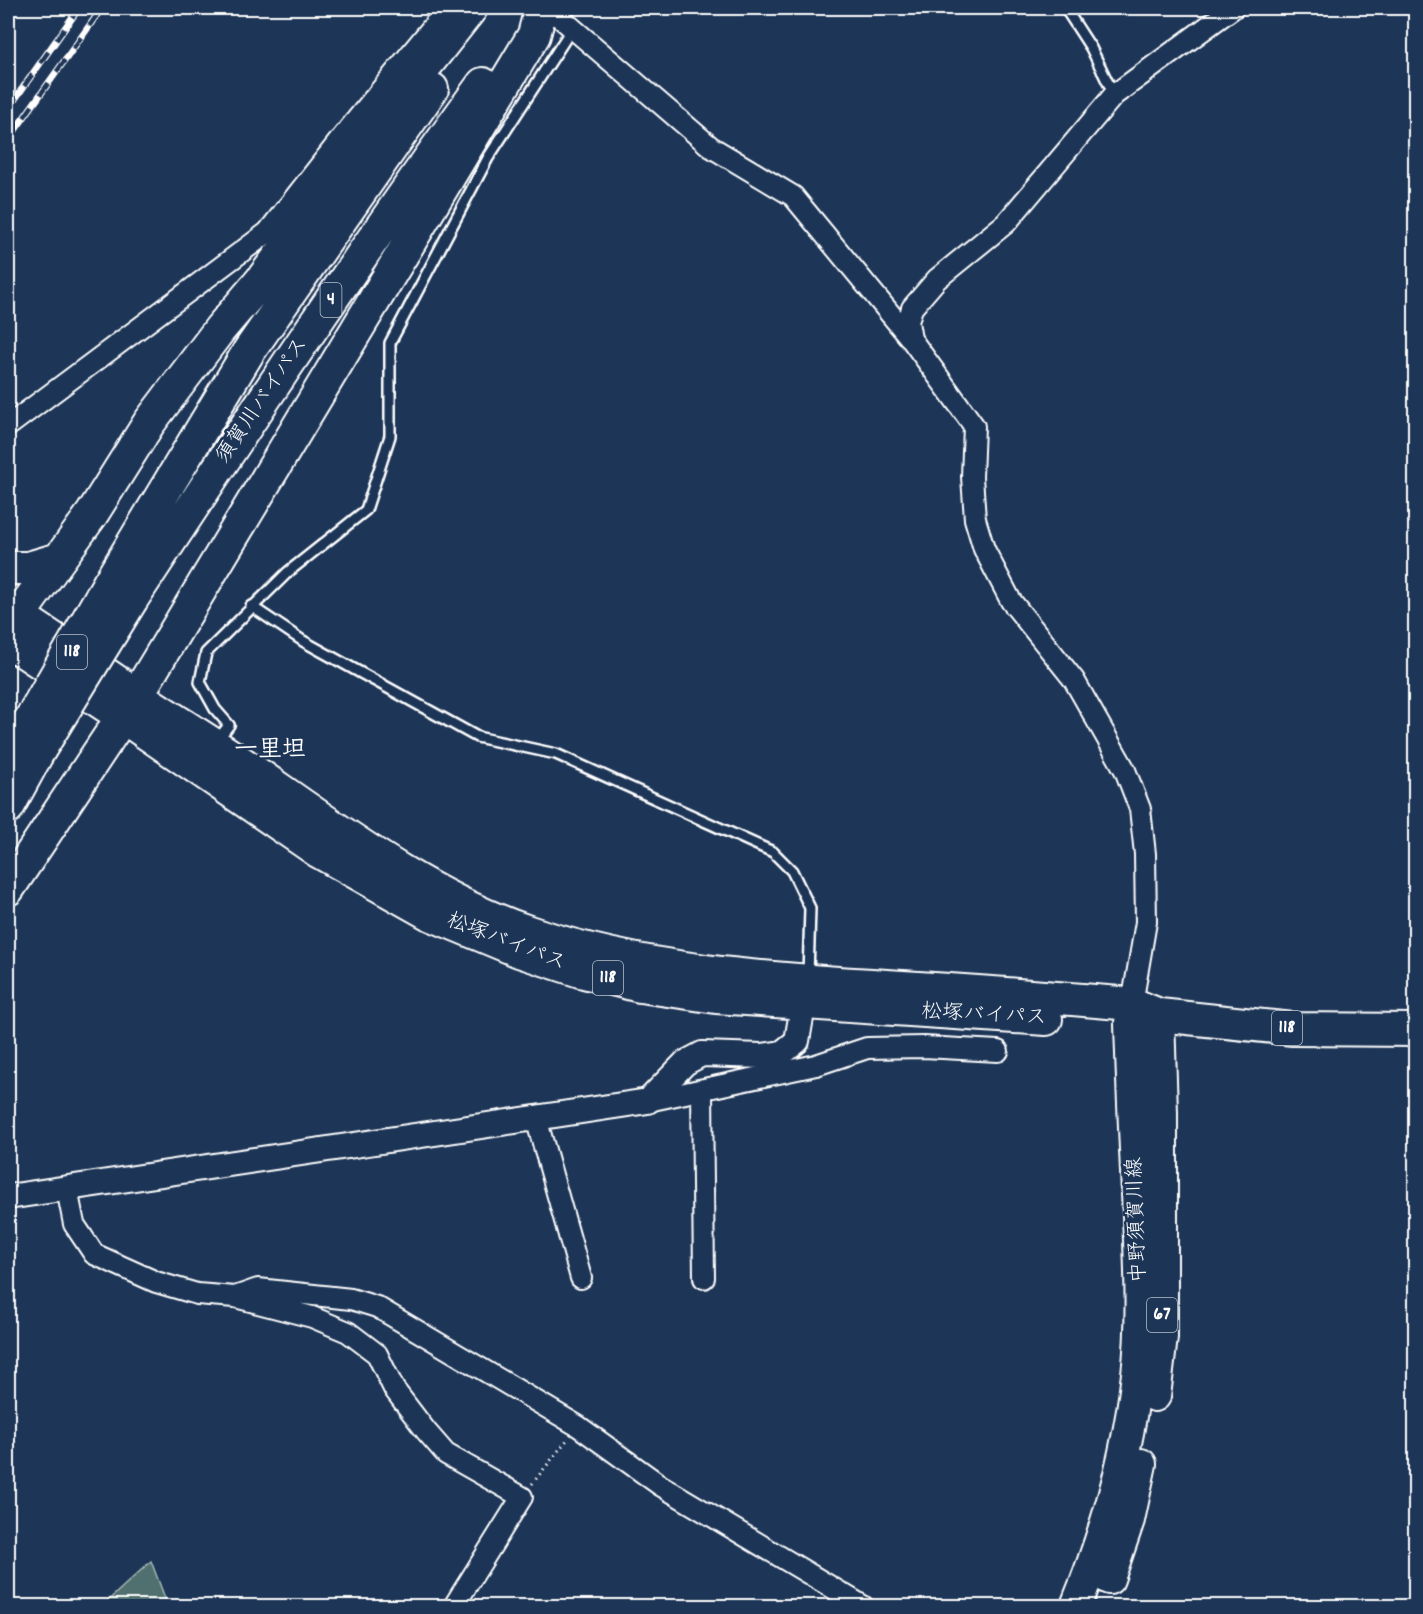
<svg xmlns="http://www.w3.org/2000/svg" width="1423" height="1614" font-family="Dekko,'Klee One',sans-serif">
<style>
.green{fill:#506f6e;stroke:#a8b7b6;stroke-width:1.5}
.lines{fill:none;stroke-linecap:round;stroke-linejoin:round}
.service-casing{stroke:#fff;stroke-width:14}
.minor-casing{stroke:#fff;stroke-width:24}
.tertiary-casing{stroke:#fff;stroke-width:28}
.primary-casing{stroke:#fff;stroke-width:34}
.trunk-casing{stroke:#fff;stroke-width:36}
.path{stroke:#fff;stroke-width:3;stroke-dasharray:1.5 4.5;stroke-linecap:butt}
.service{stroke:#1d3557;stroke-width:9}
.minor{stroke:#1d3557;stroke-width:20}
.tertiary{stroke:#1d3557;stroke-width:24}
.primary{stroke:#1d3557;stroke-width:30}
.trunk{stroke:#1d3557;stroke-width:32}
.rail-casing{stroke:#fff;stroke-width:7}
.rail{stroke:#1d3557;stroke-width:4.5;stroke-dasharray:14;stroke-linecap:butt}
.trunk-bridge-casing{stroke:#fff;stroke-width:36;stroke-linecap:butt}
.trunk-bridge{stroke:#1d3557;stroke-width:32}
.labels{text-anchor:middle;dominant-baseline:central;stroke-width:5;stroke-linejoin:round;paint-order:stroke}
.shield{fill:#1d3557;stroke:#bbc2cd;stroke-width:1.5}
.shield-label{font-size:20px;font-weight:bold;fill:#fff}
.street-label{font-size:21px;fill:#fff;stroke:#1d3557}
.quarter-label{font-size:24px;font-weight:bold;fill:#fff;stroke:#1d3557}
</style>
<rect width="100%" height="100%" fill="#1d3557"/>
<filter id="ink" filterUnits="userSpaceOnUse"><feTurbulence type="fractalNoise" baseFrequency=".0167" numOctaves="2"/><feDisplacementMap in="SourceGraphic" scale="12" xChannelSelector="R" yChannelSelector="G"/><feConvolveMatrix kernelMatrix="1 2 1 2 8 2 1 2 1" color-interpolation-filters="sRGB"/></filter>
<g filter="url(#ink)">
<path class="green" d="M151,1561L168,1606H102Z"/>
<g class="lines">
<defs>
<path id="service" d="M1065,8L1091,48L1114,95
M251,606L303,641L477,737L556,754L773,852L792,871L810,908L808,976
M216,742L229,725L215,709L200,682L206,653L288,572L366,510L390,436V343L488,158L573,27"/>
<path id="minor" d="M549,8L711,147L793,196L911,339L974,426L972,477L975,519L984,549L1011,601L1074,680L1125,770L1140,809L1145,854L1146,922L1132,1004
M911,339L908,322L912,308L937,279L1006,223L1114,95L1233,8
M8,426L268,232L344,135L448,8
M702,1090L704,1278
M648,1101L816,1065L867,1048L924,1047L998,1051
M536,1118L581,1278
M67,1189L74,1224L94,1254L156,1282L197,1294L235,1297L312,1317L348,1332L377,1354L394,1389L426,1431L446,1454L522,1497L454,1606
M235,1297L258,1289L351,1299L377,1307L578,1426L660,1485L863,1606"/>
<path id="tertiary" d="M8,1197L648,1101L685,1063L702,1054L762,1056L782,1053L797,1041L806,988"/>
<path id="primary" d="M1155,1396L1162,1337V1113L1159,1015
M1109,1579L1129,1520L1141,1464
M1076,1606C1106,1532 1128,1454 1137,1374C1143,1321 1140,1268 1138,1215C1135,1151 1132,1088 1130,1024L1132,1004"/>
<path id="trunk" d="M8,568H28L59,559
M109,583L249,351L432,89
M132,599C246,425 361,252 483,84
M8,609C51,636 93,666 135,694C173,719 212,743 249,768C337,829 427,898 529,932C644,971 767,979 887,986C969,991 1051,997 1132,1004L1159,1015L1293,1029L1416,1030
M8,630L92,514L149,423L220,329L261,281L359,150L471,8
M8,641L123,717L318,851L430,914L519,951L580,971L640,986L716,997L1046,1019
M8,760L18,741
M8,807L37,754
M8,889L137,695L534,35L541,8"/>
</defs>
<use href="#service" class="service-casing"/>
<use href="#minor" class="minor-casing"/>
<use href="#tertiary" class="tertiary-casing"/>
<use href="#primary" class="primary-casing"/>
<use href="#trunk" class="trunk-casing"/>
<path class="path" d="M532,1484L567,1440"/>
<use href="#service" class="service"/>
<use href="#minor" class="minor"/>
<use href="#tertiary" class="tertiary"/>
<use href="#primary" class="primary"/>
<use href="#trunk" class="trunk"/>
<defs>
<path id="rail" d="M8,109L79,8
M8,140L102,8"/>
</defs>
<use href="#rail" class="rail-casing"/>
<use href="#rail" class="rail"/>
<defs>
<path id="trunk-bridge" d="M18,741L109,583
M37,754L132,599"/>
</defs>
<use href="#trunk-bridge" class="trunk-bridge-casing"/>
<use href="#trunk-bridge" class="trunk-bridge"/>
</g>
</g>
<g class="labels">
<g class="shield">
<rect x="320.5" y="283" width="21" height="34" rx="4.5"/>
<rect x="57" y="635" width="30" height="34" rx="4.5"/>
<rect x="593" y="961" width="30" height="34" rx="4.5"/>
<rect x="1272" y="1011" width="30" height="34" rx="4.5"/>
<rect x="1147" y="1298" width="30" height="34" rx="4.5"/>
</g>
<g class="shield-label">
<text x="331" y="300">4</text>
<text x="72" y="652">118</text>
<text x="608" y="978">118</text>
<text x="1287" y="1028">118</text>
<text x="1162" y="1315">67</text>
</g>
<g class="street-label">
<text transform="translate(263 401) rotate(-56)">須賀川バイパス</text>
<text transform="translate(506 943) rotate(21)">松塚バイパス</text>
<text transform="translate(984 1016) rotate(3)">松塚バイパス</text>
<text transform="translate(1138 1220) rotate(-92)">中野須賀川線</text>
</g>
<g class="quarter-label">
<text x="270" y="751">一里坦</text>
</g>
</g>
<rect width="1423" height="1614" fill="none" stroke="#1d3557" stroke-width="30"/>
<rect x="15" y="15" width="1393" height="1584" fill="none" stroke="#fff" stroke-width="2" filter="url(#ink)"/>
</svg>
